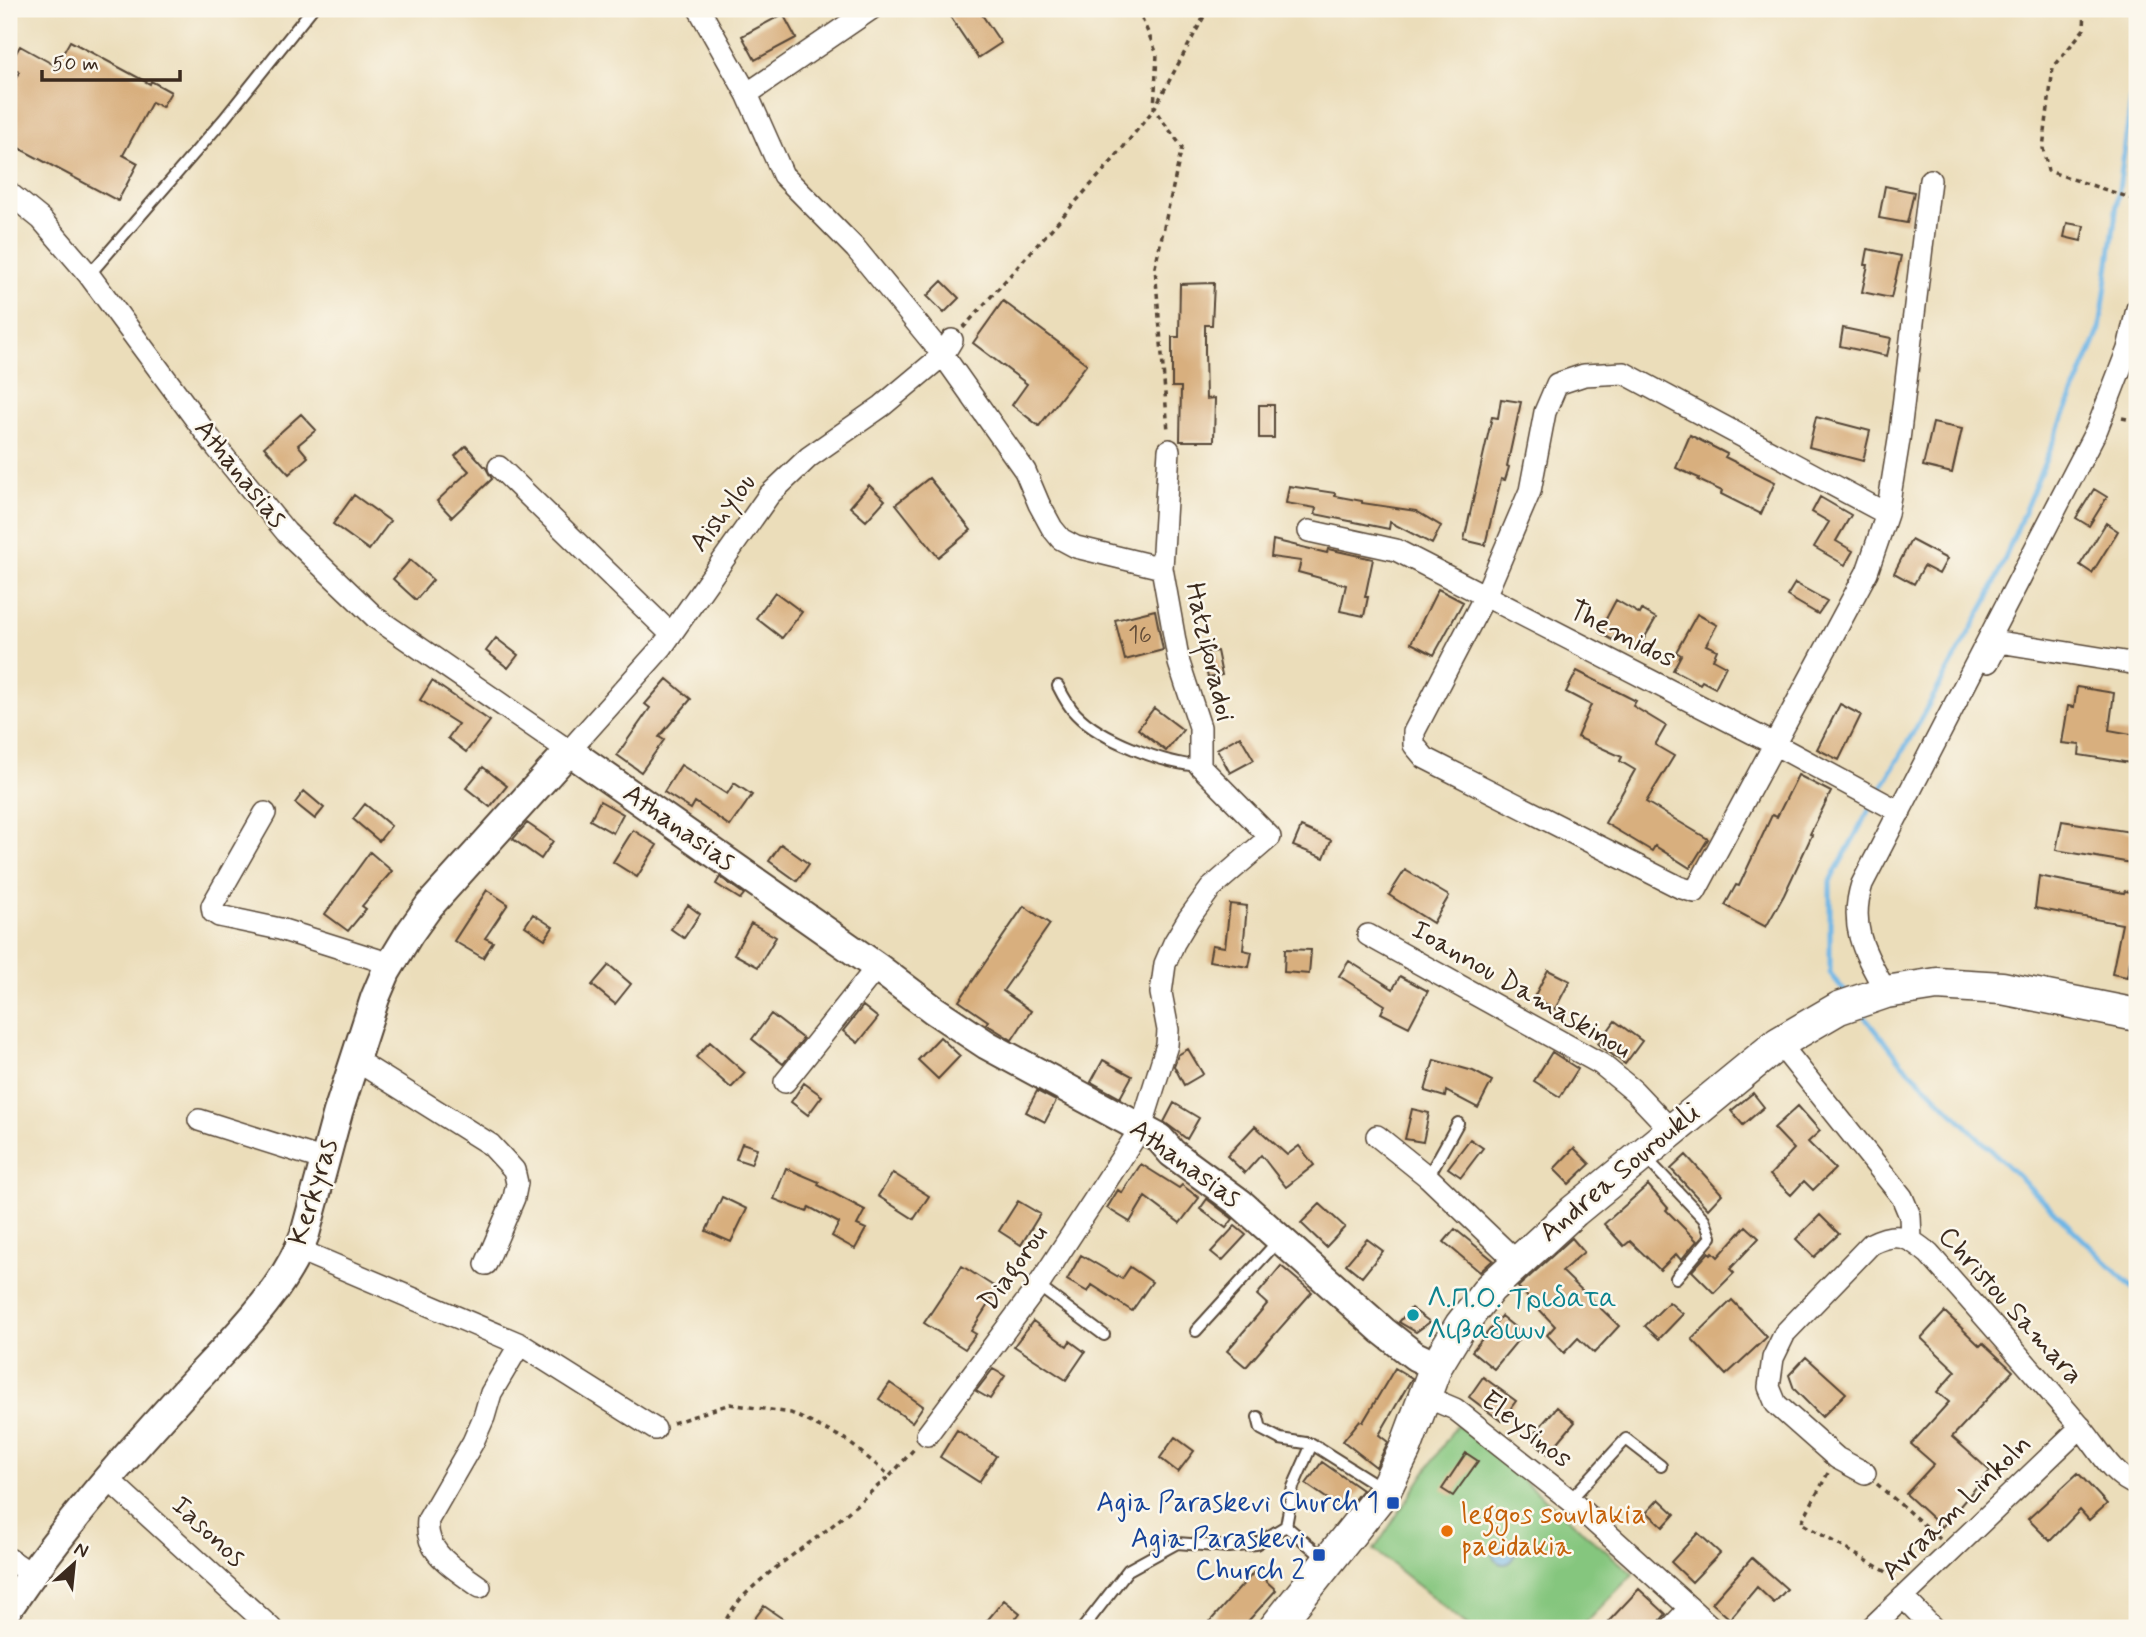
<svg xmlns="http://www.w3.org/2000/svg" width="2146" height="1637" font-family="Mynerve,sans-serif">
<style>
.green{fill:#85c67e;stroke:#60784e;stroke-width:2}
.water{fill:#6eb6e6;stroke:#547082;stroke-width:2}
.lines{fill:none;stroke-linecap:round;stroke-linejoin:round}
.stream{stroke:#6eb6e6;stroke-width:5}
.building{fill:#d8af7e}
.service-casing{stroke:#554535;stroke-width:14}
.minor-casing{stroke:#554535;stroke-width:24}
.tertiary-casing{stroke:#554535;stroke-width:32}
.secondary-casing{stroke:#554535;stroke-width:35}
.path{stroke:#554535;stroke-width:3.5;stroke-dasharray:5 5;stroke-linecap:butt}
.service{stroke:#fff;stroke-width:10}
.minor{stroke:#fff;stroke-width:21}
.tertiary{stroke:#fff;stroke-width:28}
.secondary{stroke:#fff;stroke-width:32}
.culture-dot{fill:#0f9aa8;stroke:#fbf7ec;stroke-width:2.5}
.transit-dot{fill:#1a4fb4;stroke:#fbf7ec;stroke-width:2.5}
.food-dot{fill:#e8710a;stroke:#fbf7ec;stroke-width:2.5}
.labels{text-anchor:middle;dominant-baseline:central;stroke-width:5;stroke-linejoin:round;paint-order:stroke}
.number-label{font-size:24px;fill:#624b36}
.street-label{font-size:28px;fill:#3b2a1e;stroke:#fbf7ec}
.culture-label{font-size:28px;fill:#0d838f;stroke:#fbf7ec;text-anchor:start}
.transit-label{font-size:28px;fill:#164399;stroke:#fbf7ec;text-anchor:end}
.food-label{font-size:28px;fill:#c56008;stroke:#fbf7ec;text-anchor:start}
</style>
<rect width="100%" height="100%" fill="#fbf7ec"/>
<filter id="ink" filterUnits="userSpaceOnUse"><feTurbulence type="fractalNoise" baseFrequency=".0143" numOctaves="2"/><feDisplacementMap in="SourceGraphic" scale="14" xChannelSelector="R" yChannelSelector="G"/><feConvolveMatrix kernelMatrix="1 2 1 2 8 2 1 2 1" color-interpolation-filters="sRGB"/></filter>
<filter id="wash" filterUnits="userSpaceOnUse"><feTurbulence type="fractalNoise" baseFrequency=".00686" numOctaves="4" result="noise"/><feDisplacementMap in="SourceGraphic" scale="28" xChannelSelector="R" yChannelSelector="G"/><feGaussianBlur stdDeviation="1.57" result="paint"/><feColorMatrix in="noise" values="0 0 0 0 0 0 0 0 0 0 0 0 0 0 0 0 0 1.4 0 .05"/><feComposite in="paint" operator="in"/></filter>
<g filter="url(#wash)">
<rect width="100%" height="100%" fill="#ebddba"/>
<path class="green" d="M1457,1424L1633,1574L1580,1628H1471L1374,1550Z"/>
<path class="water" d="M1493 1553a11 11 0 1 1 22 0a11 11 0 1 1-22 0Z"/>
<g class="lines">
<path class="stream" d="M1878,795L1988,599L2100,329L2137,57
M1846,993L1830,973V881L1873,803
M1861,1012L1903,1064L2137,1292"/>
</g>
<g id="blocks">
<path class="building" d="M945,9H978L1001,43L978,58Z
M783,14L796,38L755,60L742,36Z
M70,41L150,84L151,81L171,92L162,107L152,102L123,155L138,163L118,201L13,145L15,140L9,136V92L19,72L9,65L20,46L56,66Z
M1885,186L1914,192L1907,223L1879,218Z
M2067,223L2084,226L2081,241L2064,237Z
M1868,249L1901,256L1891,298L1862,292L1868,265H1865Z
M942,281L959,298L944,313L927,296Z
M1214,283L1212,325H1205V352L1206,399L1215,398L1214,441H1180L1181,387H1172V337H1179L1180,284Z
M1003,301L1087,364L1039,426L1012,405L1027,384L973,343Z
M1843,328L1891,338L1887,356L1840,346Z
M1501,399L1521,402L1507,466L1509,467L1505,480L1501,479L1485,545L1464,540L1492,417L1498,418Z
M1259,405H1274V438H1259Z
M301,414L316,430L298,445L308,457L289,474L264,447Z
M1816,417L1870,431L1863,461L1809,447Z
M1933,423L1962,429L1952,473L1923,466Z
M1690,435L1727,454L1725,457L1775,482L1761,514L1721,494L1722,491L1698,480L1699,478L1676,468Z
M466,446L486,468L492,479L452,517L437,501L469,471L455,456Z
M929,478L971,530L938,557L896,504Z
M869,485L885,500L866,521L850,507Z
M1289,486L1335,493V496L1362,501V503L1416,511L1441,526L1432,544L1390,522L1389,529L1315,514L1316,508L1286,503Z
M2094,489L2107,497L2089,526L2076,518Z
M354,495L390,521L369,550L333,524Z
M1820,497L1851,515L1836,541L1853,551L1845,565L1814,547L1829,522L1812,512Z
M2106,523L2118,531L2092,573L2080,565Z
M1273,540L1327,553L1328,549L1373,559L1365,597H1368L1364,616L1340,611L1346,585L1298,572L1301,561L1271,557Z
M1911,540L1947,559L1939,574L1924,566L1914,584L1894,573Z
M410,560L433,580L416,600L393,579Z
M1795,583L1827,601L1818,614L1787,596Z
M1438,589L1463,602L1434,655L1411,643Z
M775,592L802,612L782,638L756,618Z
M1616,600L1640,614L1642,610L1656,618L1638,649L1615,636L1613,640L1599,632Z
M1155,610L1163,650L1125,660L1115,620Z
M1697,614L1717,625L1706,645L1717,650L1713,659L1726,666L1715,688L1702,681L1700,684L1673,670L1681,655L1676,652Z
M496,638L518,655L508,668L486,651Z
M1217,651L1222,675L1208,678L1203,653Z
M1577,671L1636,701L1633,706L1666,726L1655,745L1674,756L1646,802L1708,839L1690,868L1655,846L1652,851L1605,823L1635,770L1620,761L1622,757L1577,737L1591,705L1566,692Z
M667,679L691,699L659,737L664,740L641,772L617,755L650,708L645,704Z
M432,681L490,721L466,752L448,738L458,724L420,700Z
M2077,687L2114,693L2109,730L2137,735V764L2079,755L2080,745L2062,743L2068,706L2074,707Z
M1840,704L1861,715L1839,760L1817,749Z
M1154,708L1183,730L1166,751L1138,729Z
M1240,736L1254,760L1230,773L1217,749Z
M681,765L727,794L734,783L752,795L730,826L695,802L691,809L664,792Z
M483,767L507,786L490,807L466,788Z
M1798,775L1831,792L1810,834L1812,835L1784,895L1766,927L1725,905L1736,885L1739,886L1772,815L1777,817Z
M304,791L324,808L315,819L295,803Z
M600,801L623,814L613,833L590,820Z
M365,804L391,826L379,841L353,819Z
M2062,821L2137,833V864L2056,850Z
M527,823L553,841L541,859L513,839Z
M1301,827L1331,840L1324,858L1293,846Z
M633,830L657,845L637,877L613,862Z
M781,844L809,864L797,881L769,861Z
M370,852L392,871L362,906L366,909L348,931L325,914Z
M1405,870L1449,896L1433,923L1389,895Z
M2039,876L2124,893L2125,891L2137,893V924L2127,977L2112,974L2122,924L2035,908Z
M720,877L744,894L740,899L716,884Z
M487,890L508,904L485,938L493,942L483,958L454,941Z
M1230,904L1247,906L1243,950L1252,952L1249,967L1209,961L1212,945L1225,947Z
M688,905L700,914L684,938L671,929Z
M1024,906L1050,924L1003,991L1031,1011L1012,1040L986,1024L988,1021L959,1001Z
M533,914L553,927L545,939L525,926Z
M751,923L776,937L758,967L734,954Z
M1285,949L1311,950L1309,974L1284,972Z
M1349,961L1393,989L1400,976L1428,991L1409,1027L1381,1013L1385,1005L1339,976Z
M609,965L631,984L615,1004L592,985Z
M1548,970L1570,981L1555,1009L1534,997Z
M863,1006L878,1018L858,1043L843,1031Z
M771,1014L803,1039L783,1064L752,1039Z
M1615,1021L1642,1041L1625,1064L1598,1044Z
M940,1037L960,1056L938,1079L918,1060Z
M710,1042L745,1073L731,1088L696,1057Z
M1188,1049L1203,1074L1184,1085L1174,1066L1178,1055Z
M1552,1052L1578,1069L1560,1097L1534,1081Z
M1103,1060L1132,1076L1120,1098L1091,1082Z
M1434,1060L1473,1071L1492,1081L1478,1108L1446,1091L1445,1097L1425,1091Z
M804,1083L822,1096L808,1115L791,1102Z
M1037,1091L1056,1101L1045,1122L1026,1112Z
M1753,1093L1764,1107L1743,1125L1731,1111Z
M1174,1103L1199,1118L1187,1139L1164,1122Z
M1798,1106L1820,1131L1808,1142L1835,1169L1813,1190L1804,1181L1791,1195L1770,1175L1794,1149L1774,1128Z
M1412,1109L1429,1113L1423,1142L1405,1139Z
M1255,1126L1287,1155L1299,1146L1314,1165L1286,1187L1261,1155L1245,1173L1227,1156Z
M1470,1139L1483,1148L1461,1177L1448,1168Z
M742,1143L757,1148L751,1164L736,1159Z
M1574,1148L1590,1164L1569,1184L1554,1169Z
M1686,1155L1722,1194L1708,1209L1671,1169Z
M1141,1164L1179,1188L1182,1185L1199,1198L1180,1223L1145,1197L1130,1222L1107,1208L1118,1190L1122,1193Z
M786,1168L819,1182L818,1185L865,1210L857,1225L866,1229L855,1249L832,1236L839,1223L809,1207L807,1212L774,1199Z
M893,1173L929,1196L914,1219L878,1196Z
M1648,1185L1668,1208L1666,1210L1697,1241L1681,1260L1676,1254L1660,1270L1630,1241L1624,1246L1604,1224Z
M722,1197L747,1209L731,1242L706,1231Z
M1207,1199L1233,1219L1226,1228L1200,1209Z
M1018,1201L1040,1214L1021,1245L999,1231Z
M1320,1204L1345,1227L1326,1247L1301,1223Z
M1820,1215L1839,1234L1814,1257L1796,1239Z
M1235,1226L1246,1235L1222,1261L1211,1252Z
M1746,1226L1759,1238L1730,1269L1734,1273L1714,1293L1692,1271L1709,1252L1711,1254L1713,1252L1718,1257Z
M1455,1229L1493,1260L1480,1272L1444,1242Z
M1572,1238L1584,1252L1562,1271L1619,1326L1594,1353L1578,1338L1564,1353L1547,1335L1555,1326L1518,1287Z
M1367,1239L1383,1251L1362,1277L1346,1264Z
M1081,1255L1122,1279L1130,1267L1152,1282L1132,1311L1092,1285L1088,1292L1067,1280Z
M962,1266L998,1289L971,1331L976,1334L965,1349L924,1323Z
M1281,1266L1312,1292L1246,1367L1227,1351L1267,1304L1257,1295Z
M1732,1300L1767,1337L1726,1375L1692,1339Z
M1669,1302L1683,1314L1659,1339L1645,1326Z
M1411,1308L1430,1322L1416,1332L1399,1322Z
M1945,1312L1980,1346L1983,1343L2013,1371L1952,1437L1990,1471L1942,1527L1906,1494L1934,1464L1911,1444L1949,1402L1937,1392L1956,1371L1921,1338Z
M1501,1316L1523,1334L1494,1369L1472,1351Z
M1033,1321L1067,1346L1070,1341L1085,1352L1066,1380L1014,1346Z
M1806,1357L1846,1393L1822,1417L1794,1389L1789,1375Z
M1395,1368L1412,1378L1379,1435L1388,1442L1376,1467L1343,1441L1360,1420L1363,1422Z
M993,1369L1005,1376L990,1399L976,1391Z
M1483,1377L1516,1401L1501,1421L1469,1397Z
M890,1383L923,1406L912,1422L879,1399Z
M1557,1407L1575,1422L1548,1454L1530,1438Z
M957,1430L996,1456L979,1482L940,1457Z
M1175,1437L1194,1451L1178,1472L1160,1458Z
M1466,1453L1478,1461L1453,1496L1442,1489Z
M1322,1462L1362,1490L1345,1511L1306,1484Z
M2078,1473L2107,1504L2089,1520L2080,1510L2050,1541L2028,1519Z
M1659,1499L1675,1514L1663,1527L1647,1512Z
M1698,1533L1720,1553L1692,1582L1671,1562Z
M1752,1558L1787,1589L1774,1603L1757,1587L1730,1619L1712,1603Z
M1255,1571L1276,1590L1242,1628H1204Z
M1639,1589L1666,1614L1654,1628H1617L1609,1621Z
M1004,1600L1020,1613L1008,1628H981Z
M764,1606L796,1628H748Z"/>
</g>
</g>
<g filter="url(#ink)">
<use href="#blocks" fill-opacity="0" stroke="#554535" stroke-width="2"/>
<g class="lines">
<defs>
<path id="service" d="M89,275L224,119L312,9
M1058,686C1063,696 1068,706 1076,714C1101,740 1164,764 1200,766
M1644,1156L1704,1219L1711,1237L1676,1278
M1428,1177L1458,1123
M1038,1286L1104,1335
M1196,1331L1278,1241
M1258,1417L1261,1429L1280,1439L1312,1444L1382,1488
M1570,1500L1626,1439L1661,1466
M1286,1526L1326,1560
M1083,1628L1128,1570L1177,1543L1229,1547L1256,1544L1286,1526L1293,1487L1312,1444"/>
<path id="minor" d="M699,9L747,94L783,175L856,249L943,355L1025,471L1039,504L1052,528L1061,539L1076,547L1162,568
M747,94L871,9
M9,193L41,219L89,275L217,448L286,532L376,618L569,751L662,647L769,495L809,457L882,406L943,355L952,340
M499,467L671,634
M1887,514L1624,373L1584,375L1557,384L1545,412L1530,491L1485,596L1414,732V745L1425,758L1679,887L1695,892L1867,572L1887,514L1899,440L1930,180
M1309,531L1396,550L1774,744L1900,812
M1988,662L1999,642L2137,664
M265,813L212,906L213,912L219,916L280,929L391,964
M1368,935L1601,1064L1634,1091L1671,1130
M1886,992C1866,955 1848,928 1862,884L2097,429L2128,349L2137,309
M1779,1043L1902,1197L1910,1216L1911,1239
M354,1059L491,1145L514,1170L517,1183L514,1198L486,1264
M785,1082L877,967
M199,1120L325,1160
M1377,1136L1428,1177L1517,1262
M299,1250L520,1344L655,1429
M1424,1400L1436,1401L1455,1409L1570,1500L1712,1628
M927,1435L1038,1286L1141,1128L1167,1045L1168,1030L1161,993L1165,964L1174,943L1189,918L1211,888L1270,837L1200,766V727L1179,663L1162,568L1169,450
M1865,1473L1837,1458L1776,1404L1769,1387L1773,1358L1785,1333L1871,1244C1897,1231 1908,1236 1929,1254C1979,1310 2029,1367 2078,1424C2096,1444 2111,1476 2137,1485
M107,1478L271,1628
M9,1559L31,1574
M480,1587C456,1569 424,1554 428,1520L473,1442L484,1417L491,1393L520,1344
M1903,1597L1933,1628
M1671,1628L1690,1608
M1871,1628L2081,1427"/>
<path id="tertiary" d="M9,1607C60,1531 119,1464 180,1397C224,1348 282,1297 305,1234L338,1112L375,998L386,972L409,934L429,906L569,751L877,967L934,1010L987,1045L1159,1138L1172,1153L1240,1203L1383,1331L1415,1356L1436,1366"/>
<path id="secondary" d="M1275,1628L1385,1490L1405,1449L1436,1366L1461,1325L1490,1288L1574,1211L1779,1043L1839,1008L1886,992L1937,984L2002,988L2137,1015"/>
</defs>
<use href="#service" class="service-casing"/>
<use href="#minor" class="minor-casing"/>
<use href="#tertiary" class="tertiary-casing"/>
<use href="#secondary" class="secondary-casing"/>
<path class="path" d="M1138,9L1157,54L1154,109L1182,147L1155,267L1168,431
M2085,9L2084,29L2053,68L2043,148L2048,171L2137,200
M963,328L1113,160L1154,109L1208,9
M2122,418L2137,421
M673,1423L730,1404L791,1413L845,1439L890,1476L914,1449
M1828,1473L1801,1523L1897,1578
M1877,1484L1940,1539
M723,1628C732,1593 799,1552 828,1529C849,1512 869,1493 890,1476"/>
<use href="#service" class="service"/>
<use href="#minor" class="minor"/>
<use href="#tertiary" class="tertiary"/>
<use href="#secondary" class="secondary"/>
</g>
</g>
<circle class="culture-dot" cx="1413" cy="1315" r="7"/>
<g class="transit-dot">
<rect x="1386" y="1496" width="14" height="14" rx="3.5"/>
<rect x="1312" y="1548" width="14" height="14" rx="3.5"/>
</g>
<circle class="food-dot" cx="1447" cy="1531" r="7"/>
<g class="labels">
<g class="number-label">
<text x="1140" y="635">16</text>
</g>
<g class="street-label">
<text transform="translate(240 474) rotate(51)">Athanasias</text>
<text transform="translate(723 513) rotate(-53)">Aishylou</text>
<text transform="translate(1622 635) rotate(27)">Themidos</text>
<text transform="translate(1209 652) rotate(77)">Hatziforadoi</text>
<text transform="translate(679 828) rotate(35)">Athanasias</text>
<text transform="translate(1521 990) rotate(30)">Ioannou Damaskinou</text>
<text transform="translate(1185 1164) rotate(36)">Athanasias</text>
<text transform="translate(1620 1173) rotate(-40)">Andrea Souroukli</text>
<text transform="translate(314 1192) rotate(-73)">Kerkyras</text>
<text transform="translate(1014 1268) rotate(-55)">Diagorou</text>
<text transform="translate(2010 1306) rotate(48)">Christou Samara</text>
<text transform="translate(1526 1430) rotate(38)">Eleysinos</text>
<text transform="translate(1957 1508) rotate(-44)">Avraam Linkoln</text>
<text transform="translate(208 1532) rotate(43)">Iasonos</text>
</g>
<g class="culture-label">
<text x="1427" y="1299">Λ.Π.Ο. Τριδατα<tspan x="1427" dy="32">Λιβαδιων</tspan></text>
</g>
<g class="transit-label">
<text x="1379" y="1503">Agia Paraskevi Church 1</text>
<text x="1305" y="1539">Agia Paraskevi<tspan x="1305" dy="32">Church 2</tspan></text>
</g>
<g class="food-label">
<text x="1461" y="1515">leggos souvlakia<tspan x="1461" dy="32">paeidakia</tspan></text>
</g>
</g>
<rect width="2146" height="1637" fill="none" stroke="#fbf7ec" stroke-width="35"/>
<g transform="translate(74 1564) rotate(27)" stroke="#fbf7ec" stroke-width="5" paint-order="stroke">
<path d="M0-5L12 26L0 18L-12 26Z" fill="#3b2a1e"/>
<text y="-10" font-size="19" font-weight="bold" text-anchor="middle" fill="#3b2a1e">N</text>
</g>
<path d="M42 70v10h138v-10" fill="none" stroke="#3b2a1e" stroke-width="3.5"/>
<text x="52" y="70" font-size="21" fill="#3b2a1e" stroke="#fbf7ec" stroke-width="5" paint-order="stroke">50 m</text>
</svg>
